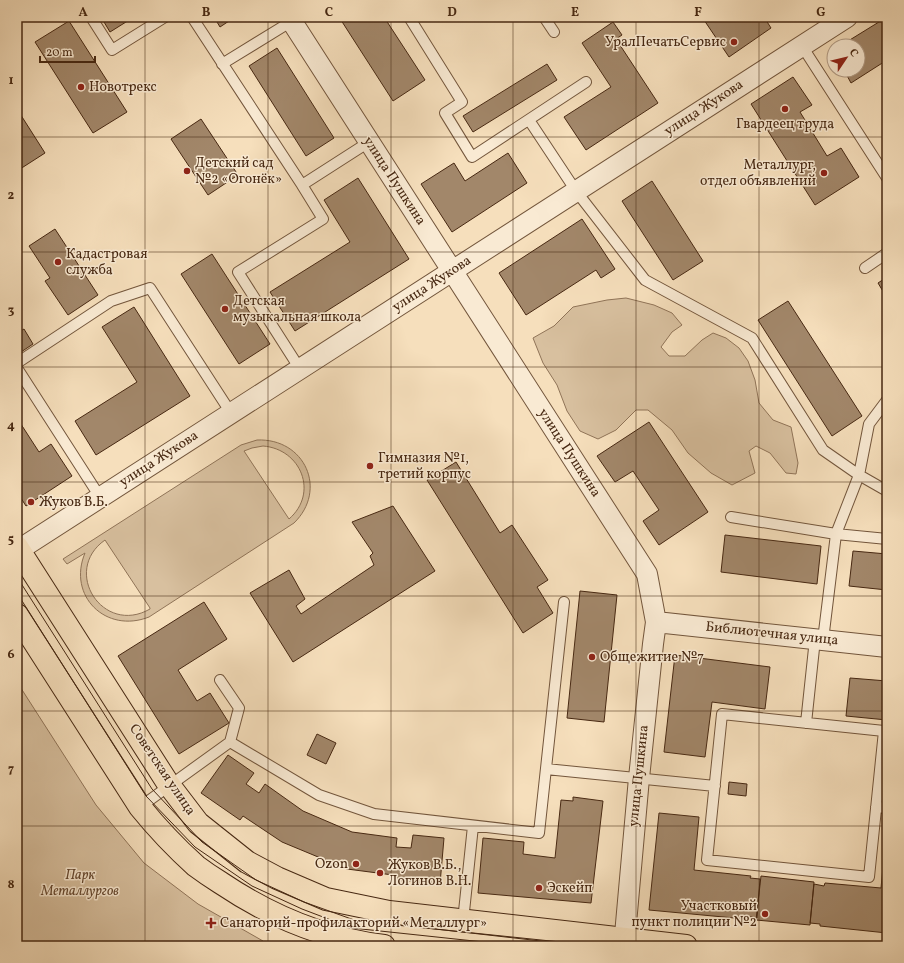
<svg xmlns="http://www.w3.org/2000/svg" width="904" height="963" font-family="Vollkorn,serif">
<style>
.green{fill:#d8c09f;stroke:#907458;fill-rule:evenodd}
.building{fill:#a2876a;stroke:#472812}
.lines{fill:none;stroke-linecap:round;stroke-linejoin:round}
.service-casing{stroke:#73563c;stroke-width:12}
.minor-casing{stroke:#73563c;stroke-width:22}
.primary-casing{stroke:#472812;stroke-width:24}
.service{stroke:#f9ead3;stroke-width:10}
.minor{stroke:#f9ead3;stroke-width:20}
.primary{stroke:#f6dfbc;stroke-width:22}
.tram{stroke:#472812;stroke-width:1}
.grid{fill:none;stroke:#472812;stroke-width:1;stroke-opacity:0.55}
.poi-dot{fill:#8f2418;stroke:#f9ead3;stroke-width:1.5}
.labels{text-anchor:middle;dominant-baseline:central;stroke-width:3;stroke-linejoin:round;paint-order:stroke}
.poi-label{font-size:14px;fill:#472812;stroke:#f9ead3;text-anchor:start}
.street-label{font-size:14px;fill:#472812;stroke:#f9ead3}
.park-label{font-size:14px;font-style:italic;fill:#64462e;stroke:#f9ead3}
.neatline{fill:none;stroke:#472812;stroke-width:1.5}
.grid-label{font-size:13px;text-anchor:middle;font-weight:bold;fill:#472812}
</style>
<rect width="100%" height="100%" fill="#f6dfbc"/>
<filter id="stains"><feTurbulence type="fractalNoise" baseFrequency=".005" numOctaves="4"/><feColorMatrix values="0 0 0 0 .2 0 0 0 0 .09 0 0 0 0 .02 0 0 0 .5 -.17"/></filter>
<radialGradient id="worn" r=".72"><stop offset=".6" stop-color="#630" stop-opacity="0"/><stop offset="1" stop-color="#630" stop-opacity=".3"/></radialGradient>
<path class="green" d="M626,298L654,305L672,313L682,325L672,332L661,347L669,356H685L702,340L713,333L726,338L739,348L748,361L755,380L759,403L773,420L791,427L798,463L796,474L786,473L770,453L756,446L749,451L755,473L732,485L711,473L688,453L672,430L648,410H636L616,430L598,439L580,431L567,411L557,385L543,363L533,338L554,326L573,307L607,300Z
M257,440C305,438 328,490 294,523L149,617C106,634 67,596 85,553L67,564L63,559L241,445ZM263,446C301,449 319,493 289,519L244,451L252,448ZM105,540L150,608V609C103,636 61,571 105,540Z
M17,682L96,805L144,863L198,904L263,941L261,946H17Z"/>
<path class="building" d="M101,17H134L110,32Z
M214,17H235L220,27Z
M339,17H384L425,80L393,101Z
M702,17H764L771,28L729,57Z
M887,17V60L851,83L844,70H858V46H840Z
M69,21L127,112L93,133L35,42Z
M613,22L622,35L616,39L658,103L586,150L564,117L611,87L582,43Z
M277,48L334,138L306,156L249,66Z
M547,64L557,80L473,132L463,116Z
M793,77L812,105L800,112L827,156L841,148L859,177L815,205L751,104Z
M17,109L45,153L17,171Z
M201,119L238,175L208,195L171,139Z
M508,153L527,183L452,232L421,184L454,163L465,181Z
M358,178L409,259L295,331L270,292L350,242L324,200Z
M652,181L703,261L673,280L622,201Z
M582,219L615,269L601,278L596,270L526,315L499,273Z
M55,229L98,295L68,315L45,281L50,278L29,246Z
M212,254L270,344L239,364L181,274Z
M887,277V298L878,283Z
M788,301L862,416L832,436L758,320Z
M134,307L190,396L96,455L75,421L137,382L102,327Z
M24,329L33,344L18,354L17,352V333Z
M17,418L39,452L51,444L72,476L26,506L17,492Z
M649,422L708,512L659,545L643,521L659,510L633,471L615,482L597,456Z
M456,462L500,533L512,525L548,580L537,587L553,613L523,633L427,480Z
M393,506L435,571L293,662L250,593L289,570L305,599L296,606L301,614L374,565L370,556L373,553L352,522Z
M725,535L821,546L817,584L721,572Z
M853,551L887,554V590L849,586Z
M580,591L617,595L604,722L567,718Z
M204,602L227,639L178,670L197,701L210,693L229,723L179,754L118,656Z
M675,655L770,667L765,709L712,702L705,757L664,752Z
M850,678L887,681V720L846,716Z
M317,734L336,743L326,764L307,755Z
M228,755L254,773L246,784L259,793L265,784L303,811L352,832L397,838L396,847L411,848L413,835L444,838L440,884L393,880V875L347,869L282,842L243,816L240,820L201,793Z
M729,782L747,784L746,796L728,794Z
M573,797L603,801L591,903L478,893L483,838L524,842L523,854L555,858L561,800L573,801Z
M659,813L699,817L694,870L751,876L750,878L760,879L757,918L745,916V919L649,910Z
M886,835H887V933L820,926V924L810,923L814,884L824,886L825,883L881,888Z
M761,876L814,882L810,925L756,920Z"/>
<g class="lines">
<defs>
<path id="service" d="M91,17L112,50L165,17
M192,17L302,185L369,142
M409,17L462,102L445,113L472,157L586,82
M544,17L554,32
M802,46L887,178
M222,64L292,21
M529,120L576,191L645,280L752,338L823,450L859,475L887,491
M865,268L887,253
M17,363L111,301L150,288L231,413
M17,368L100,497
M300,369L238,272L323,219L302,185
M731,517L836,534L887,539
M823,640L836,534L859,475L869,424L887,400
M220,680L239,708L230,742L319,795L374,814L539,833L564,602
M722,714L884,731L869,877L707,860Z
M806,723L815,639
M546,769L715,786
M140,807L230,742
M876,807L887,808
M463,921L473,826"/>
<path id="minor" d="M289,17L647,574L656,622L653,644L639,778L624,946
M17,551L847,17
M656,622L887,647"/>
<path id="primary" d="M17,547L169,785L198,823L247,862L277,878L326,899L389,912L686,946
M17,615L140,807C157,828 176,848 196,866C204,872 213,878 221,883C270,916 326,939 384,946"/>
</defs>
<use href="#service" class="service-casing"/>
<use href="#minor" class="minor-casing"/>
<use href="#primary" class="primary-casing"/>
<use href="#service" class="service"/>
<use href="#minor" class="minor"/>
<use href="#primary" class="primary"/>
<path class="tram" d="M17,577L152,789L202,842L256,880L304,902L357,921L599,946
M17,593L146,796L195,847L252,886L302,909L352,928L521,946"/>
</g>
<path class="grid" d="M145,17V946M268,17V946M391,17V946M513,17V946M636,17V946M759,17V946M17,137H887M17,252H887M17,367H887M17,482H887M17,596H887M17,711H887M17,826H887"/>
<g class="poi-dot">
<circle cx="734" cy="42" r="4"/>
<circle cx="81" cy="87" r="4"/>
<circle cx="785" cy="109" r="4"/>
<circle cx="187" cy="171" r="4"/>
<circle cx="824" cy="173" r="4"/>
<circle cx="58" cy="262" r="4"/>
<circle cx="225" cy="309" r="4"/>
<circle cx="370" cy="466" r="4"/>
<circle cx="31" cy="502" r="4"/>
<circle cx="592" cy="657" r="4"/>
<circle cx="356" cy="864" r="4"/>
<circle cx="380" cy="873" r="4"/>
<circle cx="539" cy="888" r="4"/>
<circle cx="765" cy="914" r="4"/>
<path d="M209 917h4v4h4v4h-4v4h-4v-4h-4v-4h4z"/>
</g>
<g class="labels">
<g class="poi-label">
<text x="726" y="42" text-anchor="end">УралПечатьСервис</text>
<text x="89" y="87">Новотрекс</text>
<text x="785" y="124" text-anchor="middle">Гвардеец труда</text>
<text x="195" y="163">Детский сад<tspan x="195" dy="16">№2 «Огонёк»</tspan></text>
<text x="816" y="165" text-anchor="end">Металлург,<tspan x="816" dy="16">отдел объявлений</tspan></text>
<text x="66" y="254">Кадастровая<tspan x="66" dy="16">служба</tspan></text>
<text x="233" y="301">Детская<tspan x="233" dy="16">музыкальная школа</tspan></text>
<text x="378" y="458">Гимназия №1,<tspan x="378" dy="16">третий корпус</tspan></text>
<text x="39" y="502">Жуков В.Б.</text>
<text x="600" y="657">Общежитие №7</text>
<text x="348" y="864" text-anchor="end">Ozon</text>
<text x="388" y="865">Жуков В.Б.,<tspan x="388" dy="16">Логинов В.Н.</tspan></text>
<text x="547" y="888">Эскейп</text>
<text x="757" y="906" text-anchor="end">Участковый<tspan x="757" dy="16">пункт полиции №2</tspan></text>
<text x="220" y="923">Санаторий-профилакторий «Металлург»</text>
</g>
<g class="street-label">
<text transform="translate(704 108) rotate(-33)">улица Жукова</text>
<text transform="translate(394 181) rotate(57)">улица Пушкина</text>
<text transform="translate(432 284) rotate(-33)">улица Жукова</text>
<text transform="translate(569 453) rotate(57)">улица Пушкина</text>
<text transform="translate(159 459) rotate(-33)">улица Жукова</text>
<text transform="translate(772 634) rotate(6)">Библиотечная улица</text>
<text transform="translate(162 770) rotate(56)">Советская улица</text>
<text transform="translate(639 776) rotate(-84)">улица Пушкина</text>
</g>
<g class="park-label">
<text x="80" y="875">Парк<tspan x="80" dy="16">Металлургов</tspan></text>
</g>
</g>
<rect width="904" height="963" fill="none" stroke="#f6dfbc" stroke-width="44"/>
<g transform="translate(846 58) rotate(55)"><circle r="19" fill="#f9ead3" stroke="#b29c86"/>
<path d="M0-3L7 15L0 10L-7 15Z" fill="#8f2418"/>
<text y="-6" font-size="11" font-weight="bold" text-anchor="middle" fill="#472812">С</text>
</g>
<path d="M40 56v6h55v-6" fill="none" stroke="#472812" stroke-width="2"/>
<text x="46" y="56" font-size="12" fill="#472812" stroke="#f9ead3" stroke-width="3" paint-order="stroke">20 m</text>
<rect x="22" y="22" width="860" height="919" class="neatline"/>
<g class="grid-label">
<text x="83" y="16">A</text>
<text x="206" y="16">B</text>
<text x="329" y="16">C</text>
<text x="452" y="16">D</text>
<text x="575" y="16">E</text>
<text x="698" y="16">F</text>
<text x="821" y="16">G</text>
<text x="11" y="84">1</text>
<text x="11" y="199">2</text>
<text x="11" y="314">3</text>
<text x="11" y="429">4</text>
<text x="11" y="543">5</text>
<text x="11" y="658">6</text>
<text x="11" y="773">7</text>
<text x="11" y="888">8</text>
</g>
<rect width="100%" height="100%" filter="url(#stains)"/>
<rect width="100%" height="100%" fill="url(#worn)"/>
</svg>
